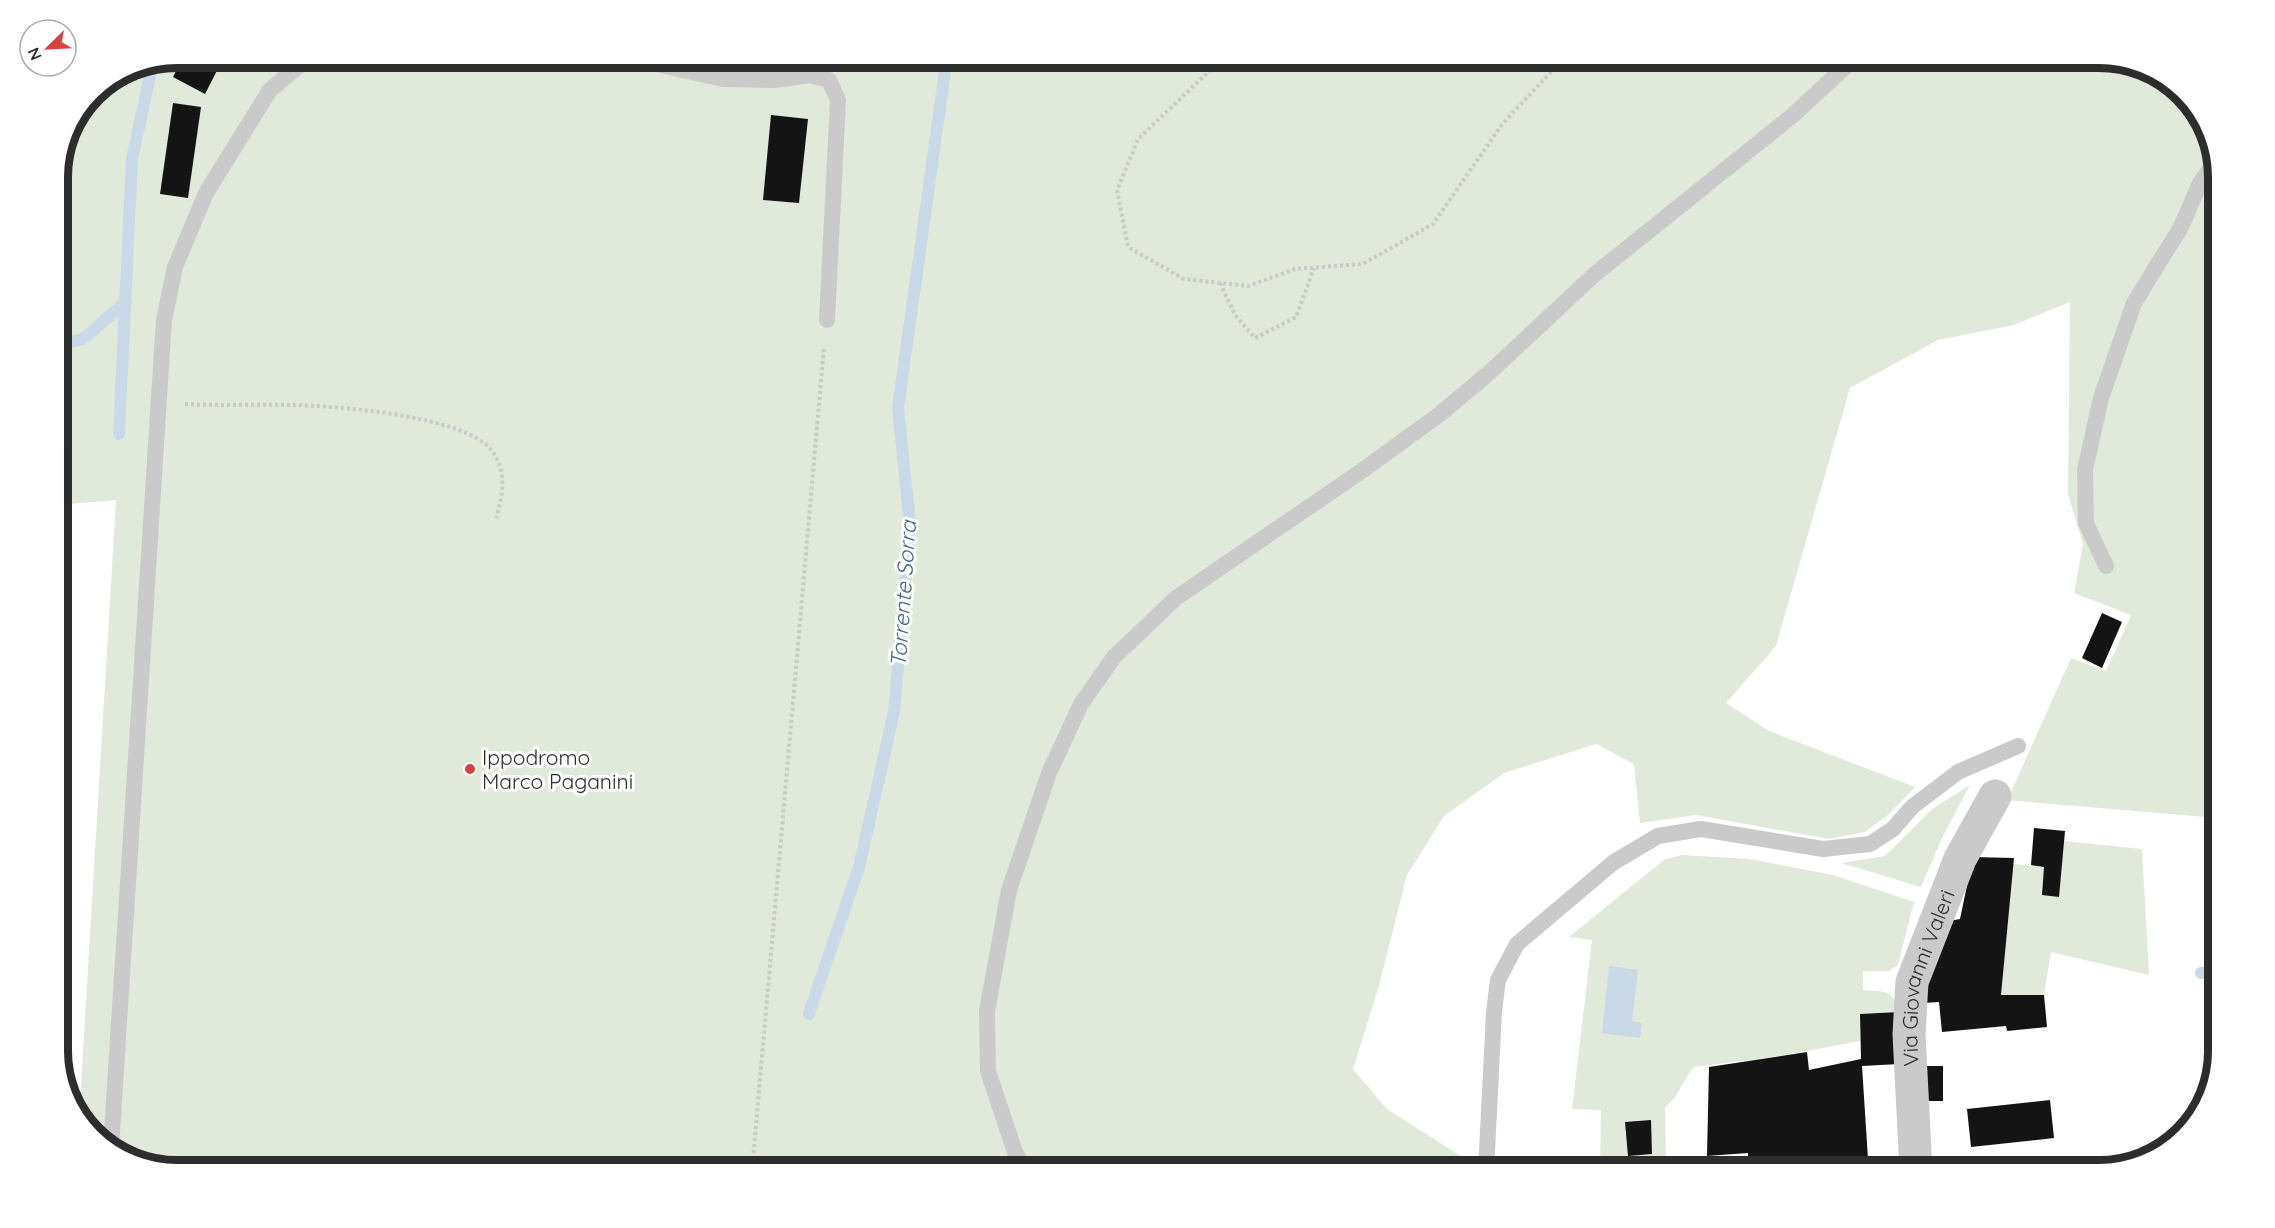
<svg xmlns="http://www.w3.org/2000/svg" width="2275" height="1228" font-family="Quicksand,sans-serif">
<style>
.green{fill:#e1e9db}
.water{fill:#c9d9e8}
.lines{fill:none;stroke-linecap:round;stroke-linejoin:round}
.stream{stroke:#c9d9e8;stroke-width:12}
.building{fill:#141414}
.path{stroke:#cacaca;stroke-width:4;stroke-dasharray:3 3;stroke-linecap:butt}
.lane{stroke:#cacaca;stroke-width:16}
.street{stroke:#cacaca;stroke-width:33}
.poi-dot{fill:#d6423d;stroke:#fff;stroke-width:2}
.labels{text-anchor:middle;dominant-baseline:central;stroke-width:6;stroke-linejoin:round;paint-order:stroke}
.poi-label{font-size:21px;fill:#2d2d2d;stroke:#fff;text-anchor:start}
.street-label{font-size:21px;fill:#2d2d2d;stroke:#fff}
.water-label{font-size:22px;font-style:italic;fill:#426688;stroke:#fff}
.rim{fill:none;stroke:#2d2d2d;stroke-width:8}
</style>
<rect width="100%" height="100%" fill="#fff"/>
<path class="green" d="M177,57H2098L2151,70L2198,111L2218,169V818L2005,800L2008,799L2071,658L2106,671L2131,615L2074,593L2083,544L2068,494L2070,302L2014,325L1938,340L1850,388L1776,646L1726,703L1769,731L1915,787L1888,815L1865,832L1829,839L1696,815L1640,823L1634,764L1596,744L1504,773L1444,816L1407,875L1379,986L1353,1069L1387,1109L1459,1155L1458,1171H177L124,1158L79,1119L116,500L57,505V169L66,131L92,92L131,66Z
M1970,785L1942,838L1921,887L1841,863L1885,856L1932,809Z
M2064,841L2142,849L2149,975L2051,952L2044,995H2001L2013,864L2044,867Z
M1682,855L1750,859L1833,875L1914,902L1898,965L1889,971H1863V990C1883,992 1894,988 1899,1012L1860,1014V1041L1768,1058L1693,1067L1675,1097L1665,1108L1666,1157L1650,1167L1600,1168L1601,1110L1572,1109L1592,940L1569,937L1665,859Z"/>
<path class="water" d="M1609,966L1638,970L1632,1021L1642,1023L1640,1038L1602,1033Z"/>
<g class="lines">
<path class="stream" d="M57,345L83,339L126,302
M119,434L132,159L153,62
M2201,973L2218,972
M809,1014L859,867L894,712L910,524L898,408L947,57"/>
</g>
<path class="building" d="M183,57H224L205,94L173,77Z
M173,103L201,107L188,198L160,194Z
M771,115L808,119L799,203L763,200Z
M2102,613L2122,622L2102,668L2082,658Z
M2034,828L2065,831L2059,897L2042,895L2044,867L2031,865Z
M1973,857L2014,858L2001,995H2044L2047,1027L2007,1031L2006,1026L1942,1032L1939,1002L1923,1003L1944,922L1960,919Z
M1899,1012V1064L1862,1066L1868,1159L1784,1171H1748V1153L1707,1156L1709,1067L1807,1052L1809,1070L1861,1059L1860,1014Z
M1926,1066H1943V1101H1927Z
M2050,1100L2054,1138L1971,1147L1967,1109Z
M1651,1120L1652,1154L1628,1156L1625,1122Z"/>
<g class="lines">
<path class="path" d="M1224,57L1138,139L1117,190L1128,247L1184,279L1248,286L1295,269L1363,264L1433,224L1503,123L1565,57
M1220,283L1235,315L1255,338L1296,317L1314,268
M185,404C220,406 256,404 291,405C334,406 467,415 493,452C507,472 503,496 496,518
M752,1171L824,347"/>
<path class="lane" d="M636,57L643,61L723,79L775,80L810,75L829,80L838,100L827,320
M2106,566L2086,523L2085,470L2101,398L2134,303L2181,227L2200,183L2215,162
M57,662L60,612
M111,1148L164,320L175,267L206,193L270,90L301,64L317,57
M1026,1171L1015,1152L988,1071L987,1011L1009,890L1049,773L1081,704L1114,657L1176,598L1363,470L1440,414L1490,372L1595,274L1792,116L1856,57
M1486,1171L1494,1012L1498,980L1517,944L1614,862L1658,836L1701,829L1823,849L1870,844L1893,829L1912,807L1958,772L2018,746"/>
<path class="street" id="s1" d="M1916,1171L1909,1034L1912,982L1960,859L1995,796"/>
</g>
<circle class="poi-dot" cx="470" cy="769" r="6"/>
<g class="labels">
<g class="poi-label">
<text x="482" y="757">Ippodromo<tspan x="482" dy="24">Marco Paganini</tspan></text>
</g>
<g class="street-label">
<text stroke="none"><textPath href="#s1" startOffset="196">Via Giovanni Valeri</textPath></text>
</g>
<g class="water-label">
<text transform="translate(903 594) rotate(-86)">Torrente Sorra</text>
</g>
</g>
<path d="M0 0H2275V1228H0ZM177 68H2099A109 109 0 0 1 2208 177V1051A109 109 0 0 1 2099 1160H177A109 109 0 0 1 68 1051V177A109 109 0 0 1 177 68Z" fill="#fff" fill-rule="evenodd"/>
<path class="rim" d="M177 68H2099A109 109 0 0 1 2208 177V1051A109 109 0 0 1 2099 1160H177A109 109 0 0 1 68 1051V177A109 109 0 0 1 177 68Z"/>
<g transform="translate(48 48) rotate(246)"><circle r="28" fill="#ffffff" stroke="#ababab" stroke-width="1.5"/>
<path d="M0-4.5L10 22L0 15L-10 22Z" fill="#d6423d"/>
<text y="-9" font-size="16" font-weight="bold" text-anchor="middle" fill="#2d2d2d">N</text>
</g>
</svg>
